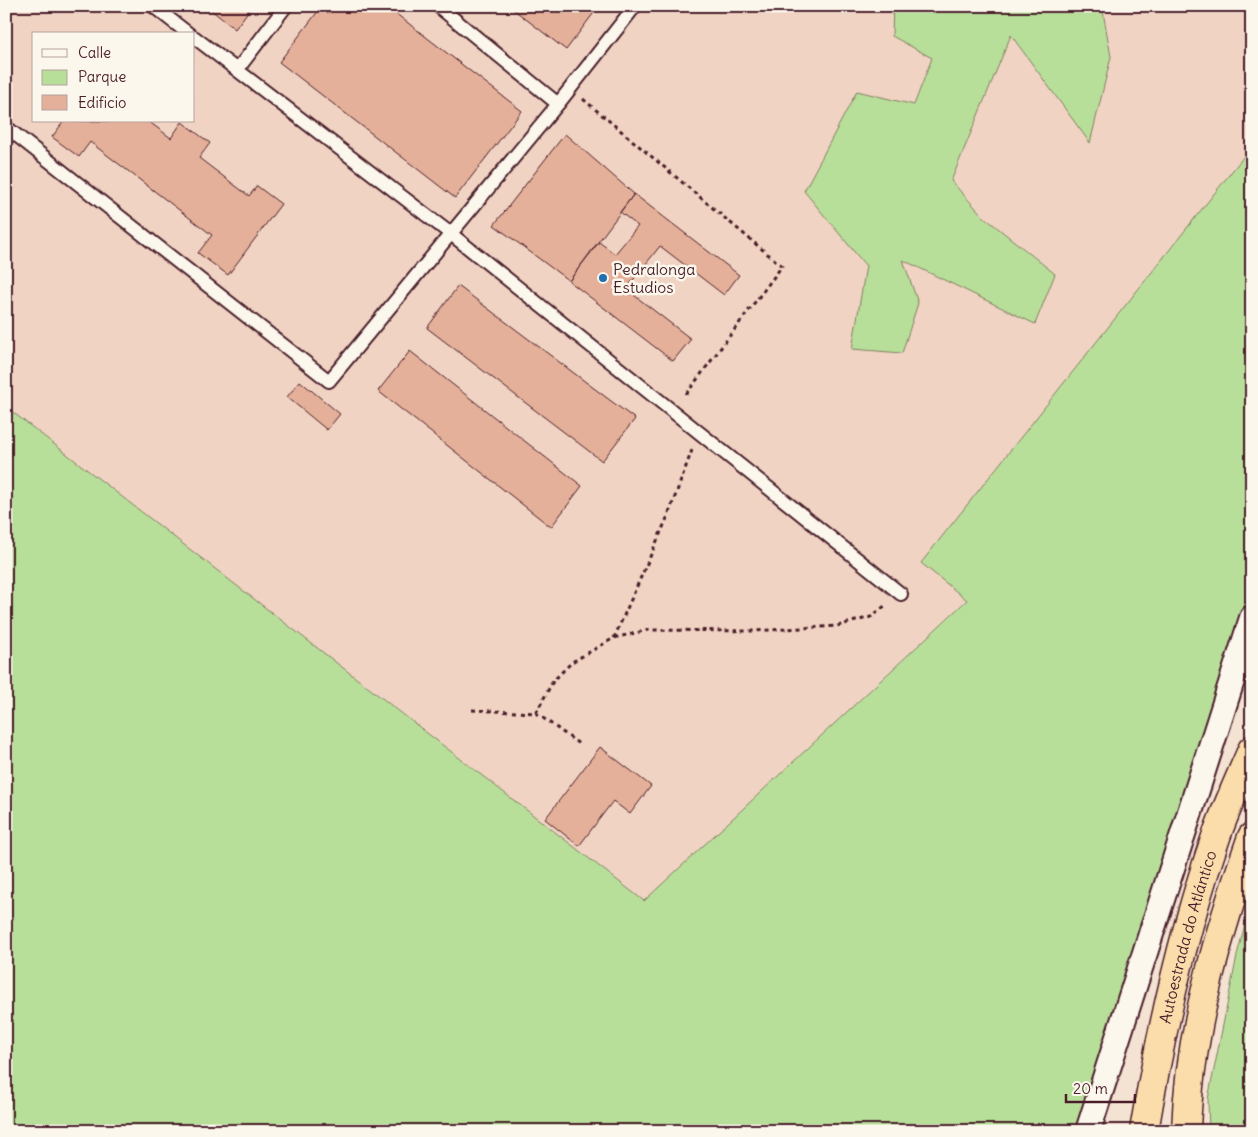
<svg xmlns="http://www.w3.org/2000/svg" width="1258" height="1137" font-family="Delius,sans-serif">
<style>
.built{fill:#f0d3c2;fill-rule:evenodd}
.green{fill:#b8df9a;stroke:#817f62}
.building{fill:#e5b099;stroke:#4a1f2b}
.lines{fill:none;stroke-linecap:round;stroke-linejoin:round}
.lane-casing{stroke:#4a1f2b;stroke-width:16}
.street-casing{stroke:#4a1f2b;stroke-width:28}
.highway-casing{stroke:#4a1f2b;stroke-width:31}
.path{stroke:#4a1f2b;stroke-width:3;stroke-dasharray:4 4;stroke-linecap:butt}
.lane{stroke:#fbf7ec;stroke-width:12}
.street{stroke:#fbf7ec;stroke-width:24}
.highway{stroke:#faddab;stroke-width:28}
.poi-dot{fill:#1f6fb2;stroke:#fbf7ec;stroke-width:2}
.labels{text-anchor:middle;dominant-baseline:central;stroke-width:5;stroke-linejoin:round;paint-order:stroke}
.poi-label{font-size:16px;fill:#4a1f2b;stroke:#fbf7ec;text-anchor:start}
.street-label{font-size:16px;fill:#4a1f2b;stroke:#fbf7ec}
</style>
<rect width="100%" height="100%" fill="#f4e2d3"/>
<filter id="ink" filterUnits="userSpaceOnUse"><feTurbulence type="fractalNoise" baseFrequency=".02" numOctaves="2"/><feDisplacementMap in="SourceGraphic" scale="10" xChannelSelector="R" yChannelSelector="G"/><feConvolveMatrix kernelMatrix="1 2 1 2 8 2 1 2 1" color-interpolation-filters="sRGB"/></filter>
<g filter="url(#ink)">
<path class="built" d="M6,6H1243L1252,51V146L921,563L967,599L644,901L6,407ZM34,34H194V121H34Z"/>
<path class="green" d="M893,6H1102L1111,57L1090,143L1011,35L951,181L984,217L1055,274L1035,324L903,260L918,303L902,353L852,349L866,266L804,191L857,91L914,105L932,58L892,36Z
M1252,146V582L1078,1131H6V407L644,901L967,600L921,563Z
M1252,899V1131H1209L1208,1099L1238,951Z"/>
<path class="building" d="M206,6H252L235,29Z
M322,6H386L522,111L455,198L279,62Z
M509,6H599L566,50Z
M64,121H148L171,138L182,122L210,143L199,158L249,196L257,186L281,204L228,275L198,253L212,235L90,142L79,157L52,137Z
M565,134L634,194L569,281L494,225Z
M634,194L739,275L724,295L660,246L626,289L691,339L673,361L569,281L599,242L615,254L638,226L620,212Z
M458,286L635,419L602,461L427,328Z
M410,351L582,486L551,527L378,391Z
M300,381L340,414L327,430L287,397Z
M600,747L651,786L630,814L613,801L579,846L545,819Z"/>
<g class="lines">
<defs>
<path id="lane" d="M153,6L189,34
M438,6L558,104
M194,37L451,234L901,594
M237,70L286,6
M6,127L329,381L558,104L635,6"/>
<path id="street" d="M1088,1131L1252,618"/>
<g id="highway">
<path id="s1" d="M1144,1131C1161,1030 1183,931 1217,834C1227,806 1240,778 1252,750"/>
<path d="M1186,1131C1189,1030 1219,931 1252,837"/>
</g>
</defs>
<use href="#lane" class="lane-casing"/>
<use href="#street" class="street-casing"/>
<use href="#highway" class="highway-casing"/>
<path class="path" d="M583,99L782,266L684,397
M614,638L668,516L692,450
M472,710L536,713L579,744
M536,713L553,681L572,662L614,638L648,630L752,631L837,626L871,617L886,605"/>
<use href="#lane" class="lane"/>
<use href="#street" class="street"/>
<use href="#highway" class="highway"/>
</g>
</g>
<circle class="poi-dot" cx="603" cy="278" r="5"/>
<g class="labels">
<g class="poi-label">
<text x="613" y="269">Pedralonga<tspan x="613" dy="18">Estudios</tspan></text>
</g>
<g class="street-label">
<text stroke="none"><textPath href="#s1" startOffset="199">Autoestrada do Atlántico</textPath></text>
</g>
</g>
<rect width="1258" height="1137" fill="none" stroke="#fbf7ec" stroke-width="25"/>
<rect x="12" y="12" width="1233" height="1112" fill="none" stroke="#4a1f2b" stroke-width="2" filter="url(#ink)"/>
<rect x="32" y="32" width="162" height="90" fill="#fbf7ec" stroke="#b4a19f"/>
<rect x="42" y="49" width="25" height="8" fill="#fbf7ec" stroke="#b4a19f"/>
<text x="78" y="58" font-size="15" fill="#4a1f2b">Calle</text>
<rect x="42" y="70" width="25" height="15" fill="#b8df9a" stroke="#b4a19f"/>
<text x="78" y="82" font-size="15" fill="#4a1f2b">Parque</text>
<rect x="42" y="95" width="25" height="15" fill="#e5b099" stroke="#b4a19f"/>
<text x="78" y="108" font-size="15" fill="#4a1f2b">Edificio</text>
<path d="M1066 1094v8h69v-8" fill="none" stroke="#4a1f2b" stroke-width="2.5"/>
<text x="1073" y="1094" font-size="15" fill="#4a1f2b" stroke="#fbf7ec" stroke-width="4" paint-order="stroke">20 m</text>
</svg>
